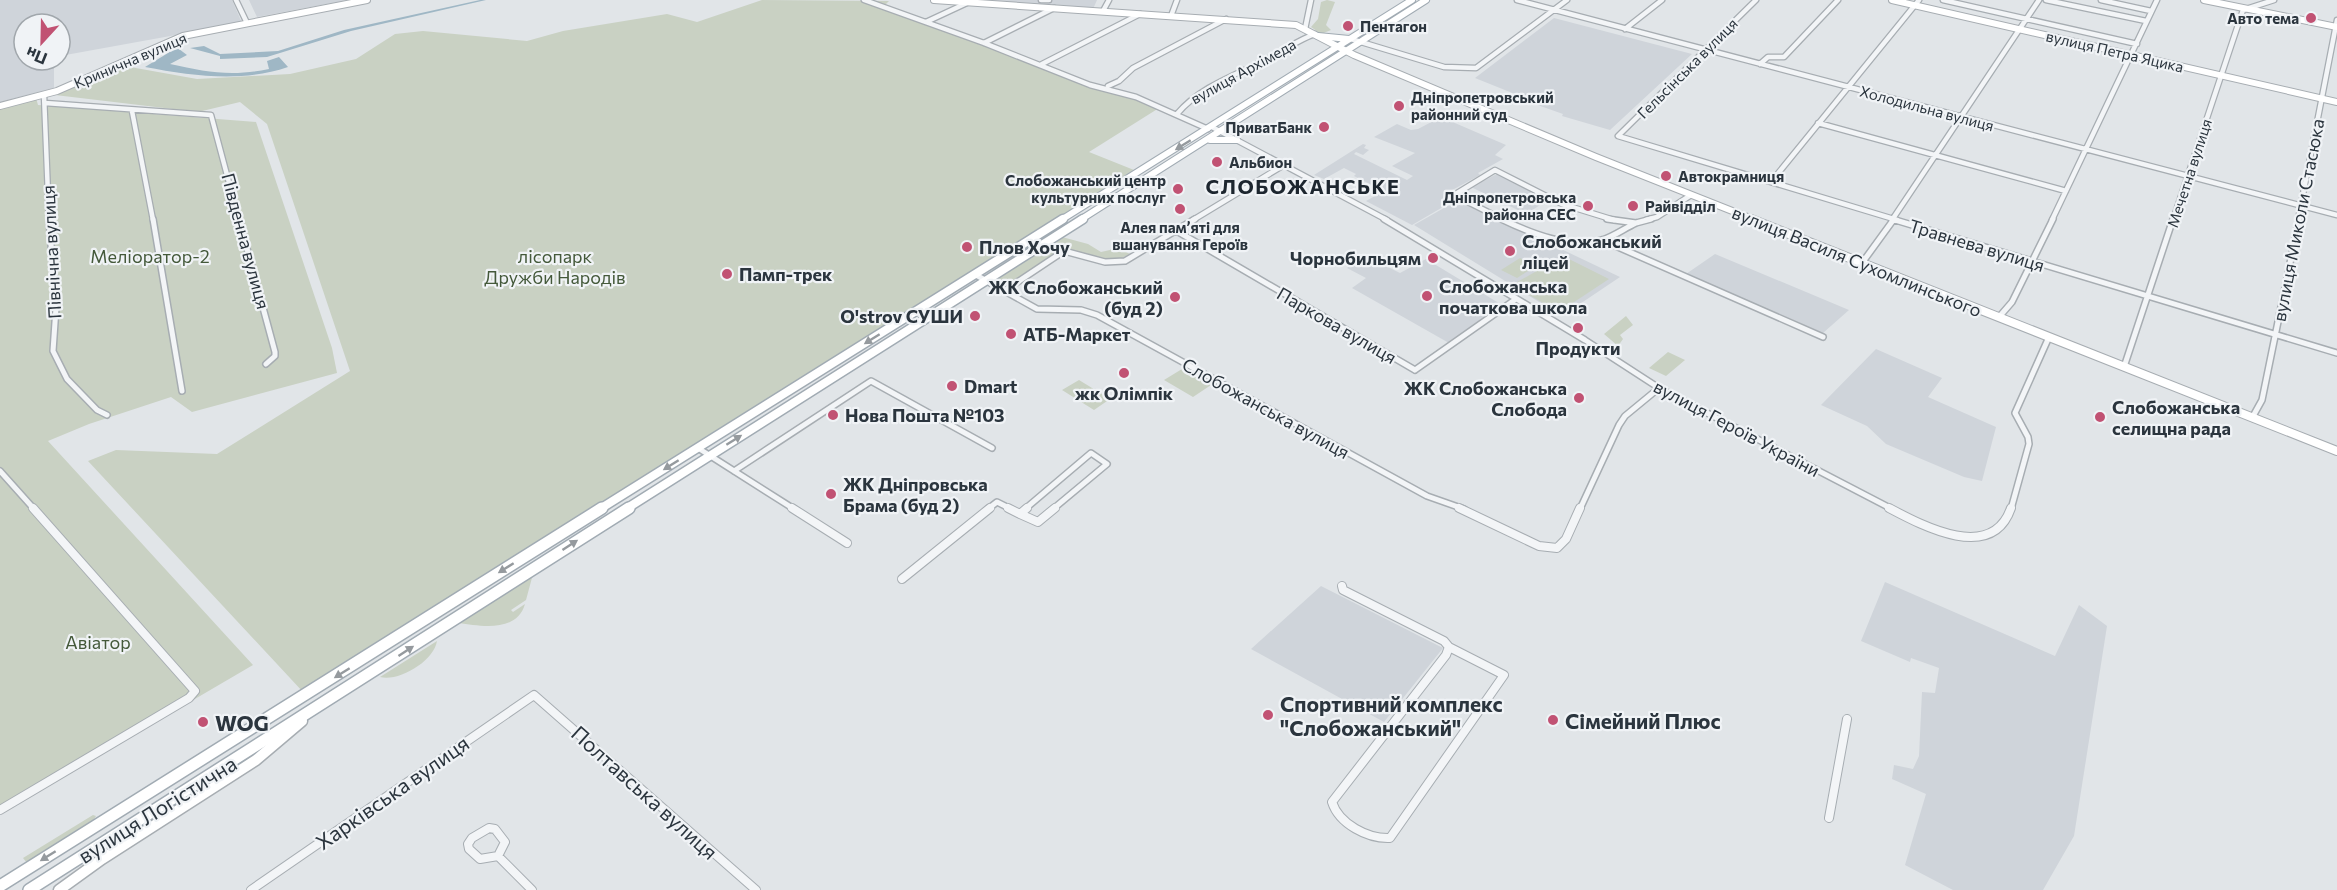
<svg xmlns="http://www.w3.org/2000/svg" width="2337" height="890" font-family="Commissioner,sans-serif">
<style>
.built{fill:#cfd4da}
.green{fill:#c9d1c3}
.water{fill:#9fb7c5}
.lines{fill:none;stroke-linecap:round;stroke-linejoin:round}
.street-far2-casing{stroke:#a7adb2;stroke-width:7}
.street-far1-casing{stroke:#a7adb2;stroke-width:8}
.street-casing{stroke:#a7adb2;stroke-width:10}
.secondary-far2-casing{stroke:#a7adb2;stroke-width:8}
.secondary-far1-casing{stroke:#a7adb2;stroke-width:10}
.secondary-casing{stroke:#a7adb2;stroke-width:13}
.primary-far2-casing{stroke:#a1abb3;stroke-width:8}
.primary-far1-casing{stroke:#a1abb3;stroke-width:11}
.primary-casing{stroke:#a1abb3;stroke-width:14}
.street-far2{stroke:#f3f5f7;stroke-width:4.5}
.street-far1{stroke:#f3f5f7;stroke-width:5}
.street{stroke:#f3f5f7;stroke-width:8}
.secondary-far2{stroke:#fff;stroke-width:6}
.secondary-far1{stroke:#fff;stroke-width:8}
.secondary{stroke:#fff;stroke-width:10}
.primary-far2{stroke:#fff;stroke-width:6}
.primary-far1{stroke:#fff;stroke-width:8}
.primary{stroke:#fff;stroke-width:11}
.oneway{fill:#959a9e}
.poi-dot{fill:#c15273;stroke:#f0f3f6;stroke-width:2}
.labels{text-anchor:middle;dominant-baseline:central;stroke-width:4.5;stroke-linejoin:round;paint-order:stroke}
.far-poi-label{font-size:15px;font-weight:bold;fill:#2b353e;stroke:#f0f3f6;text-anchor:start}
.far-street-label{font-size:15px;fill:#2b353e;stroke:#f0f3f6}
.street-label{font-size:18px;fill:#2b353e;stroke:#f0f3f6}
.poi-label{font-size:18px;font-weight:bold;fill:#2b353e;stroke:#f0f3f6;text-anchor:start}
.park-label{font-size:18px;fill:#44593a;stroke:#f0f3f6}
.far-district-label{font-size:20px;font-weight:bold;letter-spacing:1.5px;fill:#1d262f;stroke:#f0f3f6}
.near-poi-label{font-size:21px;font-weight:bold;fill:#2b353e;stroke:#f0f3f6;text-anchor:start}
.near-street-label{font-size:21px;fill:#2b353e;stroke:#f0f3f6}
</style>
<rect width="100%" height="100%" fill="#e1e5e8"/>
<path class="built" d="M0,0H232L242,23L60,56V24H24V60H54V88L0,102Z
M249,0H348L257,17Z
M961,0H1097L1093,9Z
M1554,18L1692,54L1610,130L1562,116L1563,114L1529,102L1530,100L1475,78Z
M1441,117L1506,145L1495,155L1503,159L1478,173L1480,175L1443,195L1455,200L1412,225L1366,201L1384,191L1354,176L1356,174L1344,168L1324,179L1314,175L1363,144L1366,145L1364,148L1369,150L1363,155L1356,152L1354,154L1407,180L1413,176L1392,166L1415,153L1374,137L1397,124L1411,130L1418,129Z
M1497,174L1548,200L1526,214L1471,187Z
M1458,200L1620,277L1562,316L1414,225Z
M1715,254L1849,310L1823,333L1686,274Z
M1364,255L1400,273L1426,259L1502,305L1449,343L1352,288L1366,278L1347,268Z
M1876,349L1942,378L1928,397L1996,427L1982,481L1964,477L1886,444L1867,426L1821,405Z
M1885,582L2055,656L2079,605L2107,626L2074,836L2043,890H1953L1905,865L1926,794L1892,779L1894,765L1913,769L1919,756L1922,692L1935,693L1939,668L1911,658L1910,662L1861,641Z
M1321,586L1443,648L1384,722L1251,649Z"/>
<path class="green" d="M762,0L889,1L881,9L1159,108L1089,152L1134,170L303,692L88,461L116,450L217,454L350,371L267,124L240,102L198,112L55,95L119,65L197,79L290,74L356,59L395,34L423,31L527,41L563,31L667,14L697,22Z
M1327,0L1335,2L1326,25L1331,30L1321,34L1311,27L1318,19L1321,2Z
M36,98L38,105L256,122L332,348L337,373L192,412L171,397L89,424L48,441L253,665L0,813V107Z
M1062,237L1088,244L1101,252L1110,250L1119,240L1131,246L1124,251L1130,254L1118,260L1109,261L1049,246Z
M1046,248L1060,252L1011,284L1002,285L995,281Z
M1563,256L1609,279L1559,312L1512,285Z
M1520,258L1536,266L1517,278L1501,270Z
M1626,316L1633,325L1620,335L1623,339L1618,346L1604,334Z
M1668,352L1685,360L1666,376L1649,368Z
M1182,369L1211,385L1193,397L1164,380Z
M1079,380L1110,399L1094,410L1062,390Z
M533,574L526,600L511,610L513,612L525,604C517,633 480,626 459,623Z
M437,641C434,661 399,682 380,677Z
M93,815L96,816L92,822L27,863L23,858Z"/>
<path class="water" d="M480,0H486L351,31L267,57L220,59V56L190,48L204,46L220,54L278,51L344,30Z
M179,49L187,55L170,64C206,72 231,77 269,69L267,61L279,57L288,67C241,83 193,76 145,67L173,50Z"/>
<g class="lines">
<defs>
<path id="street-far2" d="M236,0L247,23
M864,0L984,43L1090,85L1136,97L1208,129
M1041,0H1049
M1517,0L2337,215
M1756,0L1618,136L1897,220
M1943,0L2137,44
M2046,0L2146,21
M2101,0L2151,11
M1103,11L1109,0
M1171,16L1177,0
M926,22L969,2
M1305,29L1311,0
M1625,29L1662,0
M1351,39L1444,67L1476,68L1567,0
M984,43L1054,8
M1042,64L1140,14
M1760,64L1768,57H1784L1838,0
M1108,86L1119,81L1133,68L1226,19
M44,95L49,220
M45,103L211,115L239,220
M132,111L153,220
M1177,114C1204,82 1247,72 1282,51C1294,44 1301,39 1315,34
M1818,123L2066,191
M1212,127L1387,220
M1771,182L1919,0
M1193,220L1284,165
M1504,220L1454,195L1495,170L1562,204L1614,220
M1646,220L1657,217L1691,195
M1892,220L2039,0
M2052,220L2157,0
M2173,220L2243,10L2274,0
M2298,220L2337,20"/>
<path id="street-far1" d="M49,219L56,308L53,351L67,379L97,410L107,415
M153,219L182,391
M239,219L275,352V356L266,364
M1384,219L1585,340L1659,388L1892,509
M1501,219C1530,233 1569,249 1602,240C1613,237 1625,228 1636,223
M1607,219L1636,223
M1892,219L2337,353
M1636,223L1651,219
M1175,230L1415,370
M1602,240L1823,337
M1042,245L1064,251
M1862,263L1894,219
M976,275L1037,309L1081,310L1097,315L1427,496L1464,509
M1004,291L1064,251L1105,262L1125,261L1195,219
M1999,317L2012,302L2053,219
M2124,367L2173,219
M1415,370L1516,299
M2252,418L2262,400L2299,219
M698,448L794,509
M0,471L34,509
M734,471L871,381L992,448
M988,509L997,502L1011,509
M1025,509L1091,453L1107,464L1053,509
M1580,509L1619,425L1625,416L1659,388
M2011,509L2029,444L2028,437L2015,413L2049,337"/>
<path id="street" d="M792,508L847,543
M1008,508L1020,514
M1459,508L1539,546L1557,548L1566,539L1580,508
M1889,508C1923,526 1992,563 2011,508
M1020,514L1038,522L1055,508
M1020,514L1027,508
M902,579L990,508
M1342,586L1343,590L1444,641L1449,647
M1449,647L1504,675L1390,838C1368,839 1339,824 1332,802L1446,655Z
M0,810L189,698L195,691L33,508
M1829,818L1847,719
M489,828L495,829L505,842L498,856L480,859L469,849L468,844L472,838Z
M498,856L532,890
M251,890L534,695L756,890"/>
<path id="secondary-far2" d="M934,0L1296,25L1354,55L1596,157L1755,220
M1892,0L2337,102
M2204,0L2337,27
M0,106L57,91L183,36L367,0"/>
<path id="secondary-far1" d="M1751,219L2337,451"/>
<path id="secondary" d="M59,890L102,859L256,760L302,721"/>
<path id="primary-far2" d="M1318,36L1349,39
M1210,140H1237
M1061,220L1412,0
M1080,220L1426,0"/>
<path id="primary-far1" d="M600,509L1063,219
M626,509L1083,219"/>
<path id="primary" d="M0,886L602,508
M29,890L629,508"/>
</defs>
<use href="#street-far2" class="street-far2-casing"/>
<use href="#street-far1" class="street-far1-casing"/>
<use href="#street" class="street-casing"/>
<use href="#secondary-far2" class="secondary-far2-casing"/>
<use href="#secondary-far1" class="secondary-far1-casing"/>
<use href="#secondary" class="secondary-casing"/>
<use href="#primary-far2" class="primary-far2-casing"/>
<use href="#primary-far1" class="primary-far1-casing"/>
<use href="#primary" class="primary-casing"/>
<use href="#street-far2" class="street-far2"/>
<use href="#street-far1" class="street-far1"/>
<use href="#street" class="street"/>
<use href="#secondary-far2" class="secondary-far2"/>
<use href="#secondary-far1" class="secondary-far1"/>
<use href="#secondary" class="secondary"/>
<use href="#primary-far2" class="primary-far2"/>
<use href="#primary-far1" class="primary-far1"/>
<use href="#primary" class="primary"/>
</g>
<defs><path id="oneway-solid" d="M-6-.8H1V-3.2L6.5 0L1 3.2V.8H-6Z" transform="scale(1.5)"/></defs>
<g class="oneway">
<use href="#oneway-solid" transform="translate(1183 145) rotate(148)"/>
<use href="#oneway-solid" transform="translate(872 339) rotate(148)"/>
<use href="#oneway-solid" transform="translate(734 440) rotate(-32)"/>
<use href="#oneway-solid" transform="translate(671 465) rotate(148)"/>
<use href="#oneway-solid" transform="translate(570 545) rotate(-33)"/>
<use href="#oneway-solid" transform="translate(506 568) rotate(148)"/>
<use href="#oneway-solid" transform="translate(406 651) rotate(-33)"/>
<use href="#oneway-solid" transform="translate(342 673) rotate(148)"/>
<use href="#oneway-solid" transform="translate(48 856) rotate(148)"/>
</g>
<g class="poi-dot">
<circle cx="2311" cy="18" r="6"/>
<circle cx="1348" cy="26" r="6"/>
<circle cx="1399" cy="106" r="6"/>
<circle cx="1324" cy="127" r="6"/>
<circle cx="1217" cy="162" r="6"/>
<circle cx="1666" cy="176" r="6"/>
<circle cx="1178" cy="189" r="6"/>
<circle cx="1588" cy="206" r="6"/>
<circle cx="1633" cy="206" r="6"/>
<circle cx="1180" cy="209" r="6"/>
<circle cx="967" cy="247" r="6"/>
<circle cx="1510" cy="251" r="6"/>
<circle cx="1433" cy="258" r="6"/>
<circle cx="727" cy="274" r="6"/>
<circle cx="1427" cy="296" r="6"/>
<circle cx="1175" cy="297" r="6"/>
<circle cx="975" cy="316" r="6"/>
<circle cx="1578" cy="328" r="6"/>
<circle cx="1011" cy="334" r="6"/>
<circle cx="1124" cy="373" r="6"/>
<circle cx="952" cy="386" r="6"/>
<circle cx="1579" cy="398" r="6"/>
<circle cx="833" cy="415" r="6"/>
<circle cx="2100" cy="417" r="6"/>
<circle cx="831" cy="494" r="6"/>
<circle cx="1268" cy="715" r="6"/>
<circle cx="1553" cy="720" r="6"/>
<circle cx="203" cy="722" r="6"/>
</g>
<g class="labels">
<g class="far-poi-label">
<text x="2299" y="18" text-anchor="end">Авто тема</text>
<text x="1360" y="26">Пентагон</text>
<text x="1411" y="97">Дніпропетровський<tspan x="1411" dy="17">районний суд</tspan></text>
<text x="1312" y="127" text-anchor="end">ПриватБанк</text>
<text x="1229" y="162">Альбион</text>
<text x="1678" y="176">Автокрамниця</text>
<text x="1166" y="180" text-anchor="end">Слобожанський центр<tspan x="1166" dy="17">культурних послуг</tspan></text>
<text x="1576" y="197" text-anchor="end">Дніпропетровська<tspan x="1576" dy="17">районна СЕС</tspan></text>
<text x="1645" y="206">Райвідділ</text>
<text x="1180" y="227" text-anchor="middle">Алея пам’яті для<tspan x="1180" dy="17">вшанування Героїв</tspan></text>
</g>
<g class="far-street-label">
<text transform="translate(2115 51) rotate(13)">вулиця Петра Яцика</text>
<text transform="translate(130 60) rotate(-23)">Кринична вулиця</text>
<text transform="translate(1687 68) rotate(-45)">Гельсінська вулиця</text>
<text transform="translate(1243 71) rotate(-29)">вулиця Архімеда</text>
<text transform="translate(1927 108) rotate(15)">Холодильна вулиця</text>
<text transform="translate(2189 173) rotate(-72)">Мечетна вулиця</text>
</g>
<g class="street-label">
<text transform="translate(2298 220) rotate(-79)">вулиця Миколи Стасюка</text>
<text transform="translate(246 241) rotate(75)">Південна вулиця</text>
<text transform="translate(1977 245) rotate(17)">Травнева вулиця</text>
<text transform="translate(51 252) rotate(-93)">Північна вулиця</text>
<text transform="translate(1857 261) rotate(22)">вулиця Василя Сухомлинського</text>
<text transform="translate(1337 325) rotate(30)">Паркова вулиця</text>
<text transform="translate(1266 408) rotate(29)">Слобожанська вулиця</text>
<text transform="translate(1737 428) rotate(28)">вулиця Героїв України</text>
</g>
<g class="poi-label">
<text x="1522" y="241">Слобожанський<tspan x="1522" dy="21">ліцей</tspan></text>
<text x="979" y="247">Плов Хочу</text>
<text x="1421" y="258" text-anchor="end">Чорнобильцям</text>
<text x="739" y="274">Памп-трек</text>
<text x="1439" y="286">Cлобожанська<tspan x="1439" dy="21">початкова школа</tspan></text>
<text x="1163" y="287" text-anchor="end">ЖК Слобожанський<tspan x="1163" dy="21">(буд 2)</tspan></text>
<text x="963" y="316" text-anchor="end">O'strov СУШИ</text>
<text x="1023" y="334">АТБ-Маркет</text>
<text x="1578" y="348" text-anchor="middle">Продукти</text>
<text x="964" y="386">Dmart</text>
<text x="1567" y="388" text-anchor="end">ЖК Слобожанська<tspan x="1567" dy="21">Слобода</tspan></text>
<text x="1124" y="393" text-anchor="middle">жк Олімпік</text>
<text x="2112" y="407">Слобожанська<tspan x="2112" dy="21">селищна рада</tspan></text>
<text x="845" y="415">Нова Пошта №103</text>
<text x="843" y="484">ЖК Дніпровська<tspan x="843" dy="21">Брама (буд 2)</tspan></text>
</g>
<g class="park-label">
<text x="150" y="256">Меліоратор-2</text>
<text x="555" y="256">лісопарк<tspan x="555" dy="21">Дружби Народів</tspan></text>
<text x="98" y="642">Авіатор</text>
</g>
<g class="far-district-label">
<text x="1303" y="186">СЛОБОЖАНСЬКЕ</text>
</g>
<g class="near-poi-label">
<text x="1280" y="703">Спортивний комплекс<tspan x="1280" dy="24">"Слобожанський"</tspan></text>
<text x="1565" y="720">Сімейний Плюс</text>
<text x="215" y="722">WOG</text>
</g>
<g class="near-street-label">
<text transform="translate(392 792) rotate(-35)">Харківська вулиця</text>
<text transform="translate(645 792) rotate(42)">Полтавська вулиця</text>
<text transform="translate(157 809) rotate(-32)">вулиця Логістична</text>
</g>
</g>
<g transform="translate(42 42) rotate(202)"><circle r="28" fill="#f0f3f6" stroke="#a1a7ac" stroke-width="1.5"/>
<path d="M0-4.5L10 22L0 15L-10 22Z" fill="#c15273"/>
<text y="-9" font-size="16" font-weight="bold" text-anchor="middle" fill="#2b353e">Пн</text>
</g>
</svg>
